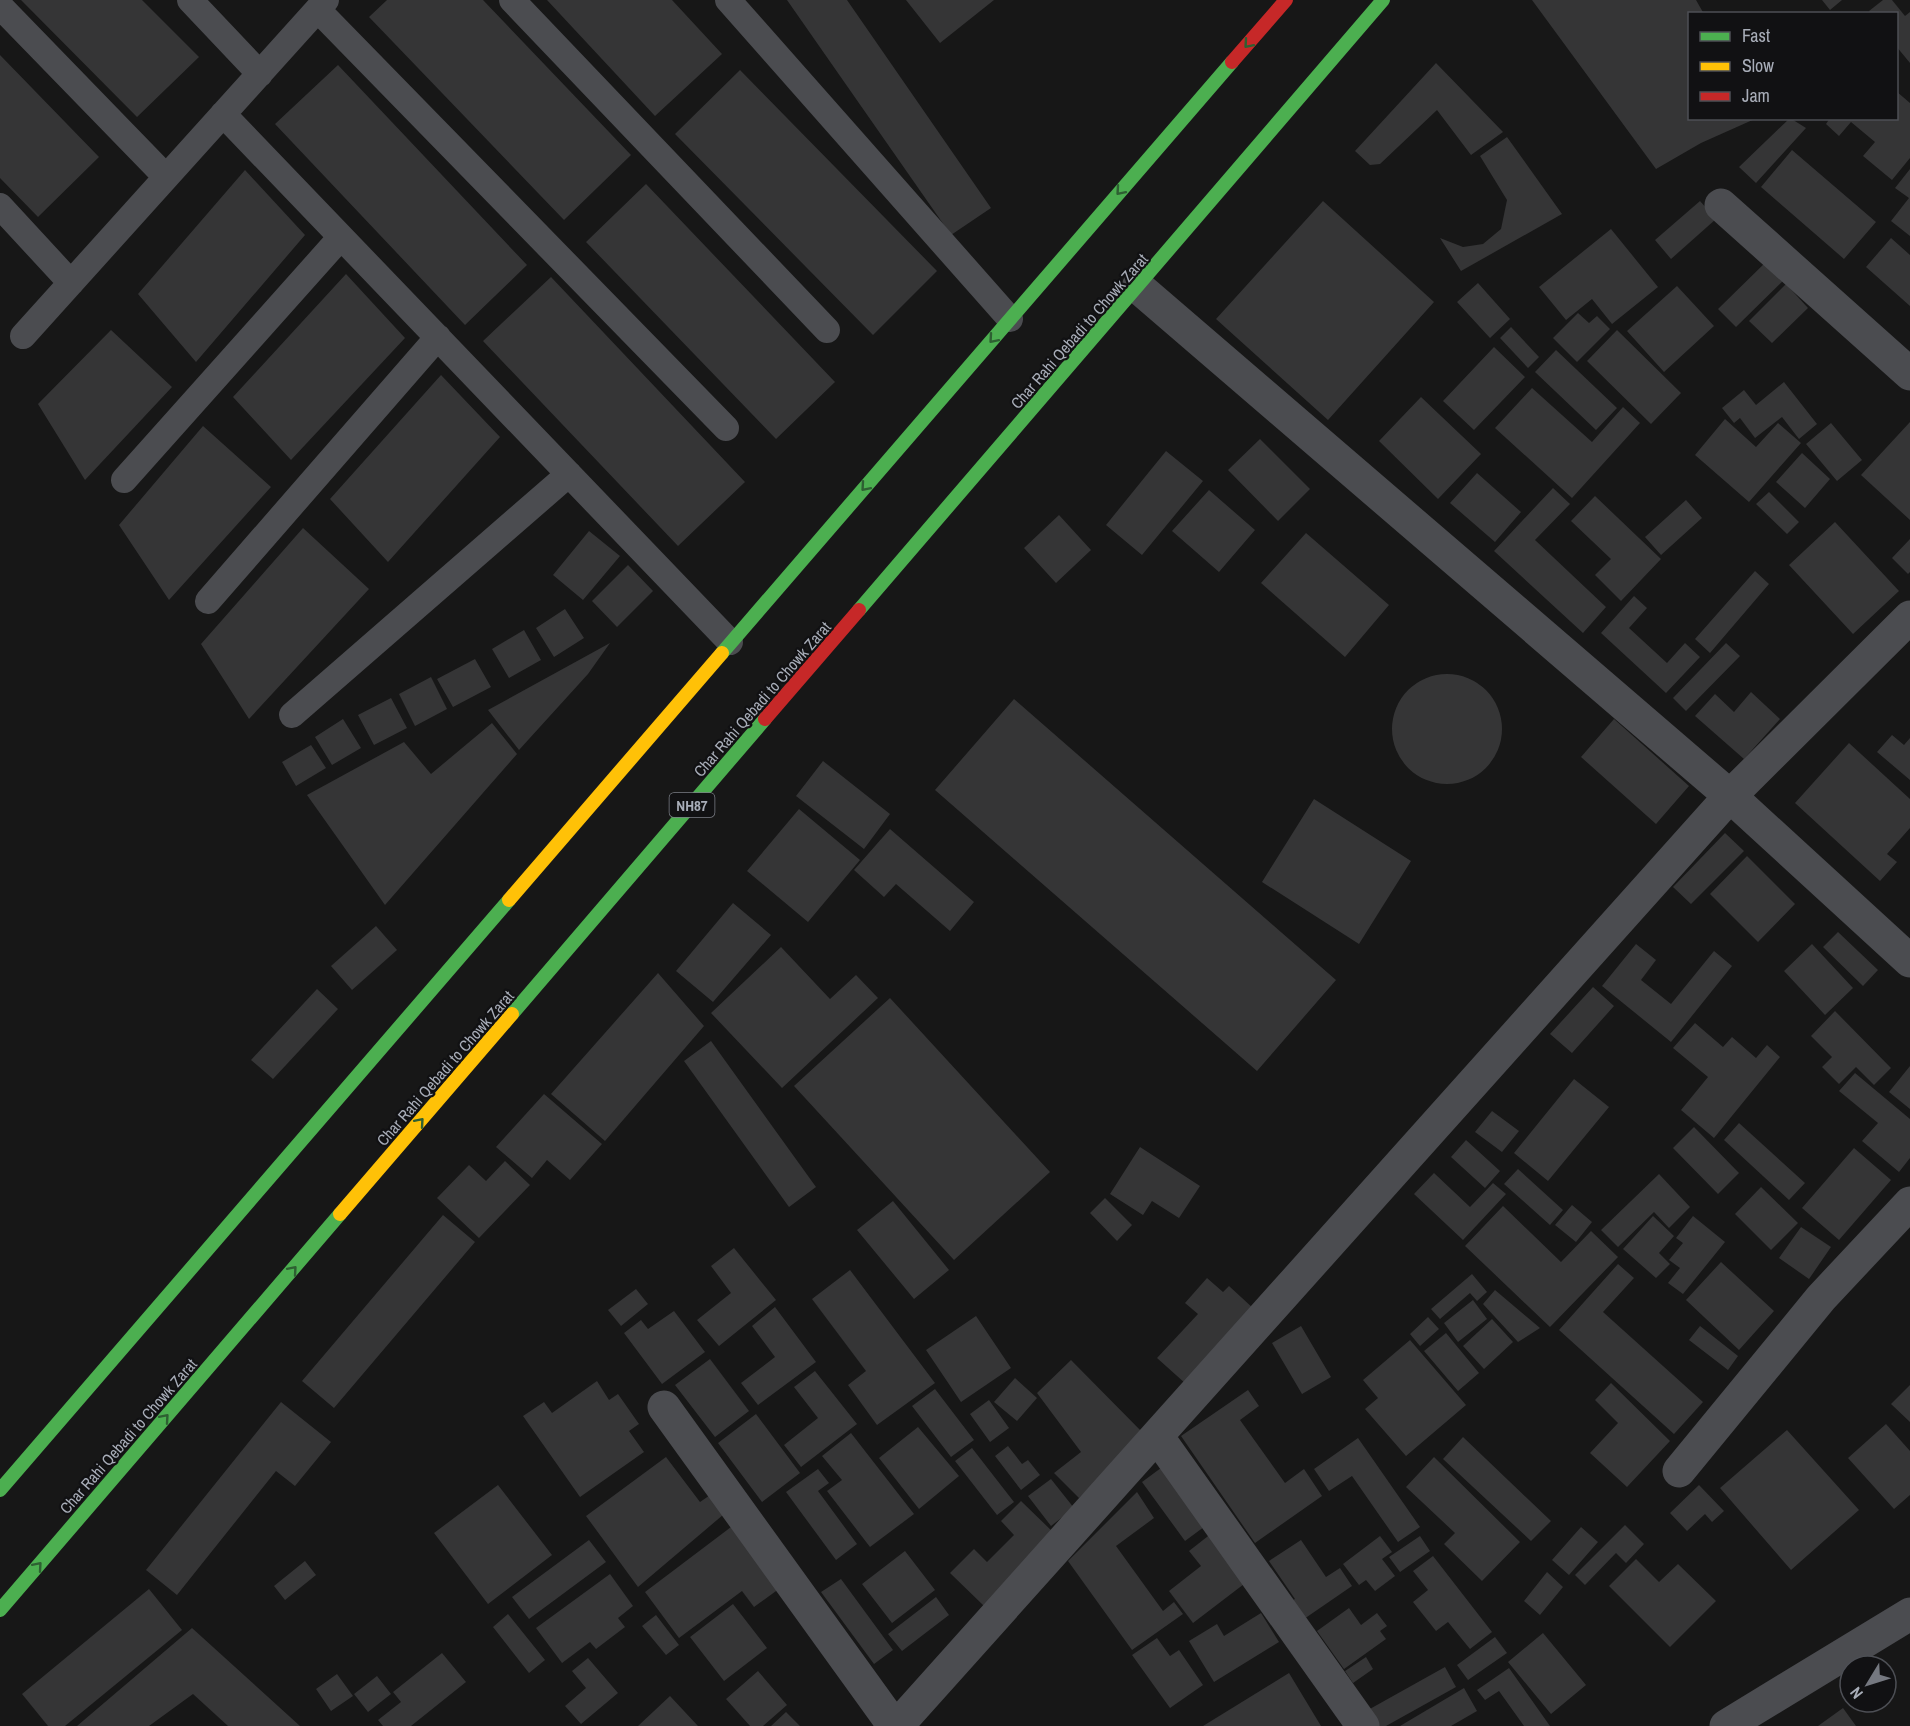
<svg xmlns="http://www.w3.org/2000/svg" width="1910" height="1726" font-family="'Archivo Narrow',sans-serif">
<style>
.building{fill:#353536}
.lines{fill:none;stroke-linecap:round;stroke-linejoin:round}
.lane{stroke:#4b4c50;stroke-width:26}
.street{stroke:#4b4c50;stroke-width:33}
.fast{stroke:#4caf50;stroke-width:14}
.slow{stroke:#ffc107;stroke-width:14}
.jam{stroke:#c62828;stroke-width:14}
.oneway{stroke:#2e6032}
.labels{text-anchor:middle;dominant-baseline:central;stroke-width:4.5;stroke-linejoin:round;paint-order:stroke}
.shield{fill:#111113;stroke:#7b7e86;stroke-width:1.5}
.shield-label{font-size:15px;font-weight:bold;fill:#a8adb8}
.street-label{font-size:16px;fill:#a8adb8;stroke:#111113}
</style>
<rect width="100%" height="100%" fill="#171717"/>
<path class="building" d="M21,0H142L199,57L137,117Z
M387,0H483L631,155L564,220L369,17Z
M547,0H672L722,54L655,116Z
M787,0H847L991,208L951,235Z
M906,0H994L940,43Z
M1532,0H1696L1704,14H1690V118H1757L1701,143L1656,169Z
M1822,0H1842L1830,10Z
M1883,0H1892L1905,16L1910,12V63L1896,46V14H1871L1869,11Z
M0,55L99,157L38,217L0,178Z
M1436,63L1503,132L1471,155L1437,110L1380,164L1370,165L1355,151Z
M338,65L527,265L465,325L275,124Z
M740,70L937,271L873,335L675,134Z
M1896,91L1910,103V158L1892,180L1863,156L1875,142L1851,122L1839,136L1826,124L1830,118H1896Z
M1790,118L1806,128L1756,183L1739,167Z
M1507,137L1562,214L1461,271L1440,238L1463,247L1483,244L1501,229L1507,200L1480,156Z
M1792,150L1876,222L1844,259L1761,187Z
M1910,169V236L1891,221L1909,198L1895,188Z
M245,170L305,235L196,362L138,294Z
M646,184L835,382L776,439L586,242Z
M1323,201L1434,302L1328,420L1216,319Z
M1700,201L1716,219L1671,259L1655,240Z
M1611,229L1658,287L1612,324L1592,299L1566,320L1539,287Z
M1891,238L1910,255V306L1866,267Z
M1769,259L1787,277L1736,327L1718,309Z
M346,274L405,338L291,460L233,397Z
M551,277L745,482L678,546L483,341Z
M1478,283L1510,319L1490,338L1457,302Z
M1786,284L1808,308L1772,343L1749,321Z
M1677,286L1714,326L1664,372L1627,331Z
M1578,313L1589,323L1597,316L1610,329L1577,362L1553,338Z
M1511,327L1539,357L1528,368L1500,338Z
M111,330L172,387L85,480L38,404Z
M1617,330L1681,393L1651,424L1587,361Z
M1494,347L1525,377L1474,430L1443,401Z
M1556,350L1617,408L1596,430L1535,372Z
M441,375L500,437L388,562L330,499Z
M1784,382L1817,424L1799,439L1782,417L1755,438L1740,418L1734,423L1722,408L1744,390L1756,405Z
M1532,388L1592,442L1623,407L1640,423L1572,498L1495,428Z
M1421,397L1481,454L1438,499L1379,441Z
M1725,419L1756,447L1778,423L1801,443L1749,502L1695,455Z
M1910,422V520L1861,475Z
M1831,423L1862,460L1837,481L1806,444Z
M203,426L271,487L169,600L119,525Z
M1260,439L1310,489L1278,521L1228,470Z
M1166,451L1203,481L1142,555L1106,525Z
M1802,453L1830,479L1805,508L1776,482Z
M1477,473L1521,512L1495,542L1450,503Z
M1553,488L1570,504L1535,540L1606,607L1583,633L1494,551Z
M1209,490L1255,530L1219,572L1172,531Z
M1769,492L1799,522L1787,534L1756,504Z
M1595,496L1661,559L1621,601L1595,575L1611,559L1571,521Z
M1686,500L1702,518L1661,555L1645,537Z
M1059,515L1091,550L1056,583L1024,548Z
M1835,522L1899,591L1853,634L1789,565Z
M303,528L369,589L249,719L201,644Z
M589,531L620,556L583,600L553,575Z
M1306,533L1389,605L1345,657L1261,583Z
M1910,539V572L1908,574L1892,558Z
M628,565L653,591L617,627L592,601Z
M1755,571L1769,584L1710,653L1695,639Z
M1634,596L1647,608L1629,628L1667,663L1685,643L1700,657L1666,693L1601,633Z
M565,609L584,638L554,657L536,628Z
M524,630L541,660L509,678L492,649Z
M610,643L588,674L519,750L488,710Z
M1726,643L1740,656L1686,711L1673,698Z
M475,659L491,687L453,707L437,679Z
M1392 729a55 55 0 1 1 110 0a55 55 0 1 1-110 0Z
M431,677L447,709L415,726L399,694Z
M1751,692L1780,719L1744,759L1695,716L1715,694L1734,712Z
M391,698L407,728L374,745L358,715Z
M1014,699L1336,980L1257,1071L935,790Z
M343,719L361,748L332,765L315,737Z
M1614,719L1689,786L1656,824L1581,757Z
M492,723L517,754L385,905L307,795L404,742L431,774Z
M1892,735L1904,745L1910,738V780L1877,752Z
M1849,743L1910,799V828L1887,854L1897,862L1880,881L1795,803Z
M311,745L326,768L296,786L282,762Z
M823,761L890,814L864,849L796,796Z
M1314,799L1411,861L1359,944L1262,882Z
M799,809L860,860L808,922L747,871Z
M890,829L974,902L950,931L896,884L884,897L854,870Z
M1725,833L1744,851L1691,904L1673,887Z
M1747,856L1795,904L1758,942L1710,894Z
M733,903L771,935L713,1002L676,971Z
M376,926L397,950L352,990L331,966Z
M1838,932L1878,970L1863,986L1823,947Z
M1636,944L1656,960L1641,980L1671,1004L1714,951L1732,966L1671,1042L1602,986Z
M1812,944L1853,988L1825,1015L1784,971Z
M781,947L830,999L856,975L878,998L782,1088L711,1013Z
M658,973L704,1026L605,1141L551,1094Z
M1593,987L1614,1006L1572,1053L1550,1034Z
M317,989L338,1009L273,1079L251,1060Z
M890,998L1050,1172L954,1260L794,1086Z
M1835,1011L1891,1068L1874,1085L1856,1067L1839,1084L1822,1067L1832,1057L1811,1036Z
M1695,1023L1723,1047L1732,1037L1756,1058L1767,1045L1780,1057L1714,1138L1681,1110L1708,1077L1673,1048Z
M711,1041L816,1187L789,1207L684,1061Z
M1910,1066V1109L1889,1092Z
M1855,1073L1910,1119V1158L1899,1172L1862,1141L1878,1123L1839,1091Z
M1574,1079L1609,1107L1548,1181L1514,1153Z
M544,1094L602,1144L570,1180L547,1160L532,1178L496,1147Z
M1492,1111L1519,1131L1502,1152L1475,1132Z
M1739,1123L1805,1183L1789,1200L1724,1140Z
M1694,1127L1739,1173L1718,1194L1673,1148Z
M1466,1140L1500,1171L1485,1188L1451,1157Z
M1140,1147L1200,1186L1179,1218L1152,1201L1143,1215L1110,1194Z
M1854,1148L1891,1180L1839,1240L1802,1208Z
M505,1161L530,1185L479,1238L437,1198L469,1165L486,1181Z
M1518,1169L1563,1210L1550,1225L1504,1184Z
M1434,1173L1470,1207L1493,1183L1506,1194L1463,1240L1414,1194Z
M1659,1174L1690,1207L1669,1228L1654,1212L1618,1247L1601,1230Z
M1761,1187L1798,1223L1771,1250L1735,1214Z
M1105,1198L1132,1225L1117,1241L1090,1213Z
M893,1201L949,1270L914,1299L857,1230Z
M1572,1205L1592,1222L1576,1242L1555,1225Z
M1503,1206L1561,1262L1591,1231L1618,1257L1550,1327L1465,1246Z
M443,1215L475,1242L334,1408L302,1381Z
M1653,1216L1674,1236L1659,1253L1670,1264L1656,1278L1623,1249Z
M1693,1216L1725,1242L1683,1294L1668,1283L1680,1268L1669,1260L1683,1243L1676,1238Z
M1801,1227L1831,1247L1809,1279L1779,1258Z
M734,1248L776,1300L719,1346L697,1320L731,1293L711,1266Z
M1721,1262L1774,1311L1739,1350L1686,1300Z
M1618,1264L1634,1278L1603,1312L1703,1402L1674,1434L1559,1330Z
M850,1270L935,1383L877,1425L848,1385L866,1371L812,1299Z
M1472,1274L1487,1292L1477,1301L1470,1293L1440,1319L1431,1309Z
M1207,1278L1223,1292L1229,1286L1254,1309L1186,1384L1157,1358L1198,1314L1185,1303Z
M636,1289L648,1304L621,1326L608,1310Z
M1495,1290L1540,1328L1518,1342L1483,1304Z
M1473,1300L1487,1319L1458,1342L1444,1323Z
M775,1307L816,1362L758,1405L741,1383L775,1357L752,1326Z
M674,1311L705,1352L662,1384L624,1333L641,1320L648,1329Z
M976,1316L1011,1368L961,1402L926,1350Z
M1428,1317L1439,1329L1420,1346L1410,1334Z
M1492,1319L1513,1342L1484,1369L1463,1346Z
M1301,1326L1331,1377L1302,1394L1272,1343Z
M1700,1326L1738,1356L1728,1370L1689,1340Z
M1446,1333L1479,1373L1458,1391L1424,1351Z
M1410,1340L1466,1405L1406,1456L1365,1409L1378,1398L1363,1380Z
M710,1359L749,1411L715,1437L675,1385Z
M1071,1360L1144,1434L1079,1498L1054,1473L1081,1452L1037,1393Z
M815,1371L857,1424L801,1467L784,1445L818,1418L794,1387Z
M1015,1378L1037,1398L1017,1421L994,1402Z
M597,1381L609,1400L618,1394L639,1424L629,1431L644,1452L580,1497L523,1416L544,1402L552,1413Z
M1611,1383L1670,1441L1627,1487L1590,1453L1618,1423L1595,1400Z
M1910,1385V1422L1891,1404Z
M935,1389L974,1440L951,1457L912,1406Z
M1248,1390L1259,1406L1240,1420L1285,1483L1304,1469L1322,1496L1255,1543L1181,1436Z
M989,1400L1009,1428L990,1442L970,1414Z
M281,1402L331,1442L295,1486L276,1471L177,1595L146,1570Z
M756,1414L800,1473L762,1502L718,1443Z
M1886,1424L1910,1451V1495L1894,1509L1848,1458Z
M918,1427L959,1476L919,1509L879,1458Z
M1787,1430L1859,1510L1791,1570L1720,1488Z
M851,1433L914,1514L870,1547L827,1491L842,1480L822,1456Z
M1463,1437L1551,1521L1531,1541L1443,1459Z
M1358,1438L1420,1527L1398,1542L1352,1476L1329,1491L1314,1469Z
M1008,1446L1022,1464L1028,1460L1040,1475L1021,1490L995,1456Z
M972,1448L1014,1502L997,1515L955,1461Z
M666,1457L700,1502L716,1491L730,1509L638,1587L586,1516Z
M1434,1457L1520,1542L1482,1581L1444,1544L1455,1533L1406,1487Z
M1165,1465L1208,1524L1185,1541L1142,1482Z
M818,1469L829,1483L818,1491L857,1544L836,1560L786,1492Z
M1051,1479L1074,1508L1051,1526L1028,1496Z
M498,1485L552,1555L488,1604L434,1533Z
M1699,1485L1724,1511L1712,1522L1705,1514L1687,1531L1670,1513Z
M1137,1492L1154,1518L1116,1546L1163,1611L1174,1602L1183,1614L1132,1650L1068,1561Z
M1021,1501L1055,1534L984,1606L950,1573L974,1549L987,1562L1014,1535L1001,1521Z
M735,1524L783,1586L754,1607L742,1591L679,1638L645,1592Z
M1625,1525L1644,1544L1626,1563L1616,1553L1585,1585L1575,1575Z
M1581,1527L1598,1542L1569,1575L1552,1560Z
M1212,1533L1248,1581L1193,1623L1169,1591L1201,1566L1189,1551Z
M1380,1536L1392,1552L1382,1559L1395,1576L1375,1591L1366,1580L1359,1585L1343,1564Z
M1420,1536L1430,1551L1400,1572L1389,1557Z
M589,1540L606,1562L529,1619L512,1597Z
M1301,1540L1326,1577L1340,1568L1352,1586L1304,1619L1291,1601L1295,1599L1269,1561Z
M905,1551L935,1590L892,1623L862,1584Z
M1433,1556L1492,1632L1470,1649L1448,1622L1436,1631L1413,1602L1428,1590L1413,1571Z
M1636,1559L1659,1582L1678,1564L1716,1601L1670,1647L1609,1586Z
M305,1561L316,1575L285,1600L274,1586Z
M1547,1572L1563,1587L1540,1615L1524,1601Z
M610,1574L633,1606L618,1618L625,1627L596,1649L590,1642L562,1663L536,1628Z
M841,1579L893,1650L874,1664L821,1592Z
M149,1589L182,1630L65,1726H48L22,1694Z
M936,1597L949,1615L902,1651L888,1634Z
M733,1604L767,1648L724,1681L690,1637Z
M1349,1608L1361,1625L1377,1613L1387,1626L1380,1631L1386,1639L1344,1669L1317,1631Z
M1261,1613L1279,1642L1214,1682L1189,1641L1217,1624L1224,1636Z
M508,1614L545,1660L529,1673L493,1627Z
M656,1615L679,1645L666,1655L642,1626Z
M192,1628L300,1726H228L193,1694L149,1726H77Z
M1543,1633L1586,1685L1551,1714L1508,1662Z
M1495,1637L1507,1653L1468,1680L1457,1665Z
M1157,1638L1170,1656L1179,1650L1203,1685L1170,1708L1132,1655Z
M442,1653L466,1682L411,1726H383L378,1720L401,1702L393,1692Z
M1366,1657L1373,1669L1353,1683L1345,1671Z
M588,1658L618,1693L581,1724L565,1706L586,1688L572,1671Z
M1445,1667L1456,1687L1386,1726H1377L1368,1710Z
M1509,1668L1550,1726H1524L1499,1691L1485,1700L1477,1690Z
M758,1671L787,1705L763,1726H750L726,1699Z
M1289,1673L1321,1726H1203Z
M337,1674L353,1696L331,1711L316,1689Z
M377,1676L391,1694L368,1712L354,1694Z
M1464,1688L1477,1711L1451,1726H1400Z
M670,1696L698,1726H638Z
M1843,1708L1856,1726H1818Z
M786,1712L800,1726H771Z"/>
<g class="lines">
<path class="lane" d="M190,0L260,74
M512,0L827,330
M728,0L1010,319
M0,6L166,177
M318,10L726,428
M223,114L730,642
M0,206L71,283
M23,336L326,0
M124,480L341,237
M208,601L438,337
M292,715L569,474"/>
<path class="street" d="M1721,205L1910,374
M1138,287L1730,796L1910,961
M664,1407L894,1726
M1157,1436L1363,1726
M1679,1471L1821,1298L1910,1203
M897,1726L1730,796L1910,617
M1726,1726L1910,1614"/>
<path class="fast" d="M859,610L1383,0
M722,653L1232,62
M512,1014L765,719
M0,1490L509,900
M0,1610L340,1214"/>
<path class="slow" d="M509,900L722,653
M340,1214L512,1014"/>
<path class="jam" d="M1232,62L1286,0
M765,719L859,610"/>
</g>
<defs><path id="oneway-chevron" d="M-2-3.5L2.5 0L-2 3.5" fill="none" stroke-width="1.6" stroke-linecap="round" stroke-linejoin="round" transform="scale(1.5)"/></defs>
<g class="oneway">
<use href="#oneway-chevron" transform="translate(1248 44) rotate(131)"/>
<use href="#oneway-chevron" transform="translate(1120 191) rotate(131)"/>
<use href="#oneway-chevron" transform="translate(993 339) rotate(131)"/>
<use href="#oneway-chevron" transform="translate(865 487) rotate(131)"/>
<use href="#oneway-chevron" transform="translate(420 1122) rotate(-49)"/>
<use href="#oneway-chevron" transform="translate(293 1270) rotate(-49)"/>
<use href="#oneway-chevron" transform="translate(165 1418) rotate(-49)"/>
<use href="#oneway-chevron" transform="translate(38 1566) rotate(-49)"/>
</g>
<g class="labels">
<rect class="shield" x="669.5" y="793" width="45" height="24" rx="4.5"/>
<g class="shield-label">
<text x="692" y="805">NH87</text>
</g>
<g class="street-label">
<text transform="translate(1079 331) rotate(-49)">Char Rahi Qebadi to Chowk Zarat</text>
<text transform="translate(762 699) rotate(-49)">Char Rahi Qebadi to Chowk Zarat</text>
<text transform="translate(445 1068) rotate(-49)">Char Rahi Qebadi to Chowk Zarat</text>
<text transform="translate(128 1436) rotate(-49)">Char Rahi Qebadi to Chowk Zarat</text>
</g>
</g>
<rect x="1688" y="12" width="210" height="108" fill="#111113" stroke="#4d4f55" stroke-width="1.5"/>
<rect x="1700" y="32" width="30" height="9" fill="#4caf50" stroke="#4d4f55" stroke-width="1.5"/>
<text x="1742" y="42" font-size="18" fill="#a8adb8">Fast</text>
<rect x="1700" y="62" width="30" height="9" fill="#ffc107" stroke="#4d4f55" stroke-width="1.5"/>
<text x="1742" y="72" font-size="18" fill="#a8adb8">Slow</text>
<rect x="1700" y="92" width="30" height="9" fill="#c62828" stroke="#4d4f55" stroke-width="1.5"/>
<text x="1742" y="102" font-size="18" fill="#a8adb8">Jam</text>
<g transform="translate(1868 1684) rotate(232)"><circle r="28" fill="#111113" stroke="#4d4f55" stroke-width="1.5"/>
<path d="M0-4.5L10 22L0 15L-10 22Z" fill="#757880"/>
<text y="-9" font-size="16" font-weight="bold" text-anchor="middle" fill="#a8adb8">N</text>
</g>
</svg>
